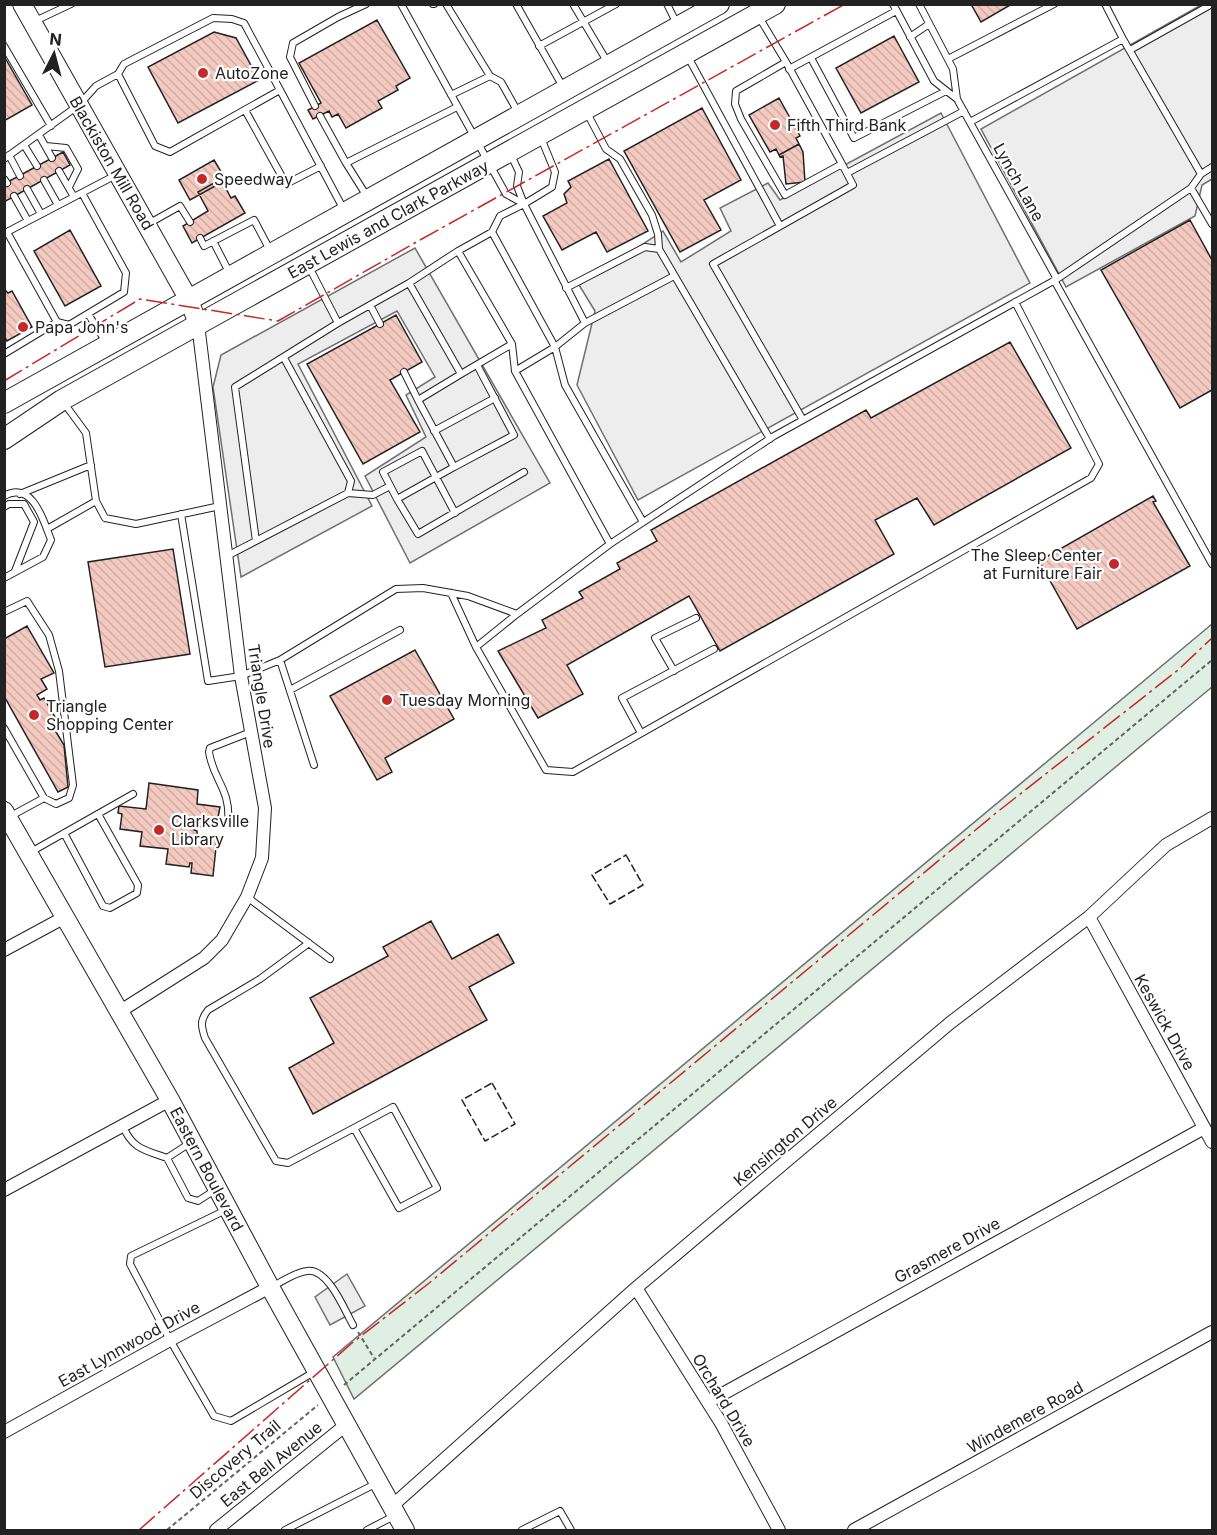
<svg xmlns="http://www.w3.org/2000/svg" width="1217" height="1535" font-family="Inter,sans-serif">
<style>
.grass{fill:#e0efe3;stroke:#6f6f6f;stroke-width:1.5}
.parking{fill:#ededed;stroke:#6f6f6f;stroke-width:1.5}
.building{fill:url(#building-back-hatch);stroke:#222;stroke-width:1.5}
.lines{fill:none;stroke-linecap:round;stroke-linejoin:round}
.service-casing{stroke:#222;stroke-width:8}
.minor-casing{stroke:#222;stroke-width:14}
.secondary-casing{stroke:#222;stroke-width:20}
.primary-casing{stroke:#222;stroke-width:22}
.path{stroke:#646464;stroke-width:2;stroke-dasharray:4.5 3;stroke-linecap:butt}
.service{stroke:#fff;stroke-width:6}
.minor{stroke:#fff;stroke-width:12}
.secondary{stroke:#fff;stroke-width:18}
.primary{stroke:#fff;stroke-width:20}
.fence{stroke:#222;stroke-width:1.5;stroke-dasharray:8 3;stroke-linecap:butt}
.power{stroke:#c62828;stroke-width:1.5;stroke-dasharray:21 4.5 3 4.5;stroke-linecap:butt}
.poi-dot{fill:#c62828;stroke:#fff;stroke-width:2}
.labels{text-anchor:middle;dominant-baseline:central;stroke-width:4.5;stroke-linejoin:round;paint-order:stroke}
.poi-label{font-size:16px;fill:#222;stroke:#fff;text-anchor:start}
.street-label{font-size:16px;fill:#222;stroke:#fff}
</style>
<defs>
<pattern id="building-back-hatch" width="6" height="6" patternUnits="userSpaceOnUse" patternTransform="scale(1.5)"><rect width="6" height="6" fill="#f3c9c0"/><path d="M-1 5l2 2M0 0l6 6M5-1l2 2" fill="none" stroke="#d0aca5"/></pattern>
</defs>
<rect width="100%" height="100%" fill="#fff"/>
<path class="grass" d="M1212,624V687L354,1399L333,1357Z"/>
<path class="parking" d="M1201,5H1212V179L1202,185L1195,216L1066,287L981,129Z
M941,113L1030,283L638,500L577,385L595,311L579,285L663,231L681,262L731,231L720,208L768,183L780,200Z
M415,248L550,483L410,563L365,476L426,437L406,395L435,377L397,311L298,364L372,506L241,577L213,387L221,355Z
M347,1274L365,1306L330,1325L315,1297Z"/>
<path class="building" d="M971,4H1012L981,22Z
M377,20L410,78L396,86L398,90L378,101L382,108L346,128L338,114L332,117L329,111L313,119L308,110L321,103L299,63Z
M214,32L236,38L259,80L178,123L148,67Z
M894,36L919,82L861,113L836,68Z
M4,56L32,105L4,121Z
M779,98L800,136L796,138L799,144L779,155L776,149L770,152L749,115Z
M702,108L741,180L704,200L721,230L680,252L624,151Z
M799,144L803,152L805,182L786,184L783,156L780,157L779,155Z
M63,152L70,165L4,202V184Z
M609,159L648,231L607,252L596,232L562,250L543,216L567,203L564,194L571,187L568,181Z
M214,160L226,180L190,200L179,180Z
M221,179L231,198L235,196L245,213L192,243L183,226L208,211L198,192Z
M1190,220L1212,260V390L1180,408L1101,270Z
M70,230L101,286L65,306L34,251Z
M4,289L8,293L12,291L32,327L7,341L4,336Z
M396,315L422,362L390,380L420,432L363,464L307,364Z
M1010,342L1071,448L934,525L917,498L875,520L894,554L720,651L689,596L567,665L583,694L538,718L498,651L546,628L542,620L583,598L579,592L620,569L617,563L657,541L651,530L866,410L871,418Z
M1153,496L1156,501L1153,502L1190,566L1077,629L1039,561Z
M173,549L190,654L105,667L88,562Z
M27,626L54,673L41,679L47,689L37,695L40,700L44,698L62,729L56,732L64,745L68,787L58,792L4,696V639Z
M415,650L454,719L385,758L392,772L377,780L330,696Z
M149,783L198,790L197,804L220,807L216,828L194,826V830L197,831V836L217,838L213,876L191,873L192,863H190L189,867L166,864L168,849L140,846L142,832L120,829L122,814L118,813L119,806L146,809Z
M431,921L452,959L498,934L514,963L469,987L487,1020L313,1114L289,1068L334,1043L310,998L388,956L383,947Z"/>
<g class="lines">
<defs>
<path id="service" d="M401,4L506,194L524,204
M433,4H434
M446,4L490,76
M516,4L563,87
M573,4L608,63
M667,4L677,24
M893,4L934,81L957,99L1057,279
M919,4L953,69L957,99
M759,17L786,62L736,91L735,104L741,119L785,195L842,164L786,62
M35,21L71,4
M910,37L929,24
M1123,39L1201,174
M4,46L51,126
M539,46L616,4
M1130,50L1212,4
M687,55L780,226
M811,58L854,138L946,91
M948,59L1054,4
M789,69L896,11
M118,74L124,64L213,18L232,19L244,23L280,90
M451,95L490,76L501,82L519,114
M315,106L290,57L293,43L338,17L366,4
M245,110L286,184L321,166
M586,111L606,149L620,159L652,215L658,234L659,249
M320,116L346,163L368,198
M970,122L1123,39L1105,4
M39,135L52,158
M541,138L555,172L552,187L524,204L500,216L492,232L458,251L512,344L515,371L610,544
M24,145L37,166
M46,146L66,148L78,169L69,187
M510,153L519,172L517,186L524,204L585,323
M9,155L20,176
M4,159L79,105L96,86L118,74L155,146L170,152L280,90L344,210
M346,163L457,107
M59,171L74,197
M847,173L964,111
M4,179L7,183
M44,180L58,205
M1191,188L1212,224
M27,189L41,214
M14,196L28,221
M148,224L180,206L190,222
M492,232L555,347L565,385L643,522
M200,238L204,246L254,220L271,252
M213,241L229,272
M308,265L338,323
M1054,280L1212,564
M409,283L461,374L512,344
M566,288L645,247L659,249L770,439
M370,305L380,324
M88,314L106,342
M57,322L7,232L116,175
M4,354L57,322L69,325L124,292L126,273L82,193
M515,371L555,347L585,323L674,276
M404,372L418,400L461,374
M418,400L454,467L514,435L477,365
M64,403L86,433L96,501L105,518L136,524L220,506
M803,420L713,264L853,185L842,164
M434,431L495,398
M454,467L397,499L418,534L524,472
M348,493L373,495L390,486
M20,494L91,465
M4,496C33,480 44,522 51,540L43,557L4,578
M397,499L383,472L422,451L455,513
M4,507L9,504H24L34,522L15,571
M181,514L208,681L241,676L280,660L396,589L423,588L468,596L517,614L610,544L774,436L1057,279L1191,188L1201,174L1212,167
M47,529L96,501
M256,541L235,387L338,323L409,283L458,251
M227,556L348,493L351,481L284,358
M451,593L476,647L546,770L573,772L1091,478L1099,464L1015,302
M4,612L27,601L49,635L59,671L73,785L69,798L56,804L44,798
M476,647L517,614
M280,660L314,765
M674,671L655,638L696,618
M290,690L400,630
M4,728L44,798L9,817
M641,733L622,698L714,649
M228,822C231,789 213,780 209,752L210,748L251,732
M64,833L103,906L110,908L137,893L138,885L98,814
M29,853L133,794
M247,897L330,959
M309,943L260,979L208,1010C200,1020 201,1026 205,1038L276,1161L288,1163L354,1128L399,1208L437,1188L393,1107L354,1128
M123,1126C132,1149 145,1150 167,1158
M190,1143L167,1158L188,1198L198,1201L215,1190
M226,1210L131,1256L130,1264L170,1340L214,1416L231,1421L314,1372
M273,1286C283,1281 296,1272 307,1271C328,1268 344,1309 353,1325
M285,1530L377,1483
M367,1530L396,1515
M522,1530L560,1511L571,1530"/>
<path id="minor" d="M1089,917L1212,1142
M4,950L65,917
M119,1012L204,958L222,940L247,897L262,858L265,808L241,676L198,324
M4,1190L170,1100
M636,1288L721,1423L779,1530
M708,1402L1204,1128
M4,1432L170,1340L270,1287
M392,1506L636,1288L950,1023L1089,917L1166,845L1212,818
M216,1530L347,1424
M854,1530L1212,1332"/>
<path id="secondary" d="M22,4L189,300L198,324
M4,811L170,1100L270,1287L405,1530"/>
<path id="primary" d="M4,403L719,4
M4,439L62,400L775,4"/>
</defs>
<use href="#service" class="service-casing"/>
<use href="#minor" class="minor-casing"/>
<use href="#secondary" class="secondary-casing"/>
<use href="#primary" class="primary-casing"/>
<path class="path" d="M358,1332L374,1358
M344,1385L1212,660
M167,1530L318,1405"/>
<use href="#service" class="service"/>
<use href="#minor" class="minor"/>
<use href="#secondary" class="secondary"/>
<use href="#primary" class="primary"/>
<path class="fence" d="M626,855L643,885L610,904L592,875Z
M492,1083L515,1124L485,1141L462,1100Z"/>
<path class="power" d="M4,381L140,299L278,321L420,240L845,4
M139,1530L352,1343L428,1284L996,813L1178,670L1212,638"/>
</g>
<g class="poi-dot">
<circle cx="203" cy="73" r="6"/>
<circle cx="775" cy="125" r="6"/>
<circle cx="202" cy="179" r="6"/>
<circle cx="23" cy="327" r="6"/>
<circle cx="1114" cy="564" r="6"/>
<circle cx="387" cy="700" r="6"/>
<circle cx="34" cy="715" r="6"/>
<circle cx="159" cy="830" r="6"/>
</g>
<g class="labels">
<g class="poi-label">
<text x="215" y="73">AutoZone</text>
<text x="787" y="125">Fifth Third Bank</text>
<text x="214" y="179">Speedway</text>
<text x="35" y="327">Papa John's</text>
<text x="1102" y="555" text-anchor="end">The Sleep Center<tspan x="1102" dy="18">at Furniture Fair</tspan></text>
<text x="399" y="700">Tuesday Morning</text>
<text x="46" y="706">Triangle<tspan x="46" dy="18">Shopping Center</tspan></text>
<text x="171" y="821">Clarksville<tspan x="171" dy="18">Library</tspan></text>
</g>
<g class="street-label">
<text transform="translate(112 163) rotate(60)">Blackiston Mill Road</text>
<text transform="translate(1019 182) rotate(61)">Lynch Lane</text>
<text transform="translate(388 219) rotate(-29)">East Lewis and Clark Parkway</text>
<text transform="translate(262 696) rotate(81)">Triangle Drive</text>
<text transform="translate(1165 1022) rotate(61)">Keswick Drive</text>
<text transform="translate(785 1141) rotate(-40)">Kensington Drive</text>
<text transform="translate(207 1169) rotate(62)">Eastern Boulevard</text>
<text transform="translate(947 1250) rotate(-29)">Grasmere Drive</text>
<text transform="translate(129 1344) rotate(-29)">East Lynnwood Drive</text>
<text transform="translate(724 1400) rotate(59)">Orchard Drive</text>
<text transform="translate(1025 1417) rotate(-29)">Windemere Road</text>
<text transform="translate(235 1459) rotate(-40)">Discovery Trail</text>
<text transform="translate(271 1464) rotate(-39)">East Bell Avenue</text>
</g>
</g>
<rect width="1217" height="1535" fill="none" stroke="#222222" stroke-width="12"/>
<g transform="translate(54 54) rotate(6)" stroke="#ffffff" stroke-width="4.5" paint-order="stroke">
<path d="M0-4.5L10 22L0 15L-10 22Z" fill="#222222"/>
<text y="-9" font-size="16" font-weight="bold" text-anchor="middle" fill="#222222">N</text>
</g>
</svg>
